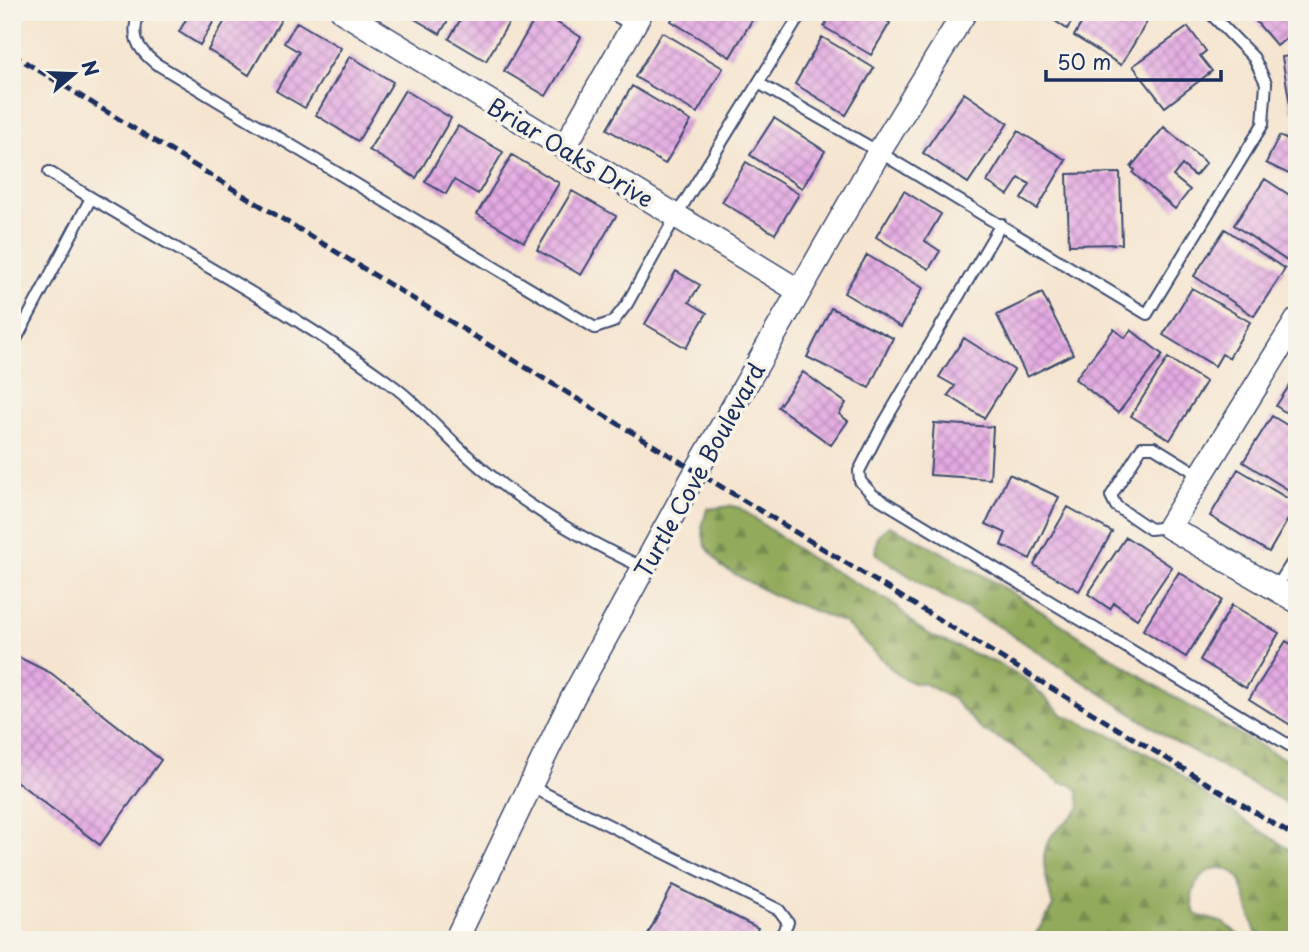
<svg xmlns="http://www.w3.org/2000/svg" width="1309" height="952" font-family="'Playpen Sans',sans-serif">
<style>
.forest{fill:url(#forest-firs);stroke:#566c5d;stroke-width:2}
.building{fill:url(#building-cross-hatch)}
.lines{fill:none;stroke-linecap:round;stroke-linejoin:round}
.lane-casing{stroke:#3c4a6f;stroke-width:14}
.street-casing{stroke:#3c4a6f;stroke-width:26}
.lane{stroke:#fff;stroke-width:10}
.street{stroke:#fff;stroke-width:23}
.rail{stroke:#1b2f5e;stroke-width:5;stroke-dasharray:10 5;stroke-linecap:butt}
.labels{text-anchor:middle;dominant-baseline:central;stroke-width:7;stroke-linejoin:round;paint-order:stroke}
.street-label{font-size:23px;fill:#1b2f5e;stroke:#f7f3e8}
</style>
<defs>
<pattern id="forest-firs" width="22" height="20" patternUnits="userSpaceOnUse" patternTransform="scale(1.75)"><rect width="22" height="20" fill="#92aa5c"/><path d="M5 1l3.5 6h-7zM16 11l3.5 6h-7z" fill="#768b4f"/></pattern>
<pattern id="building-cross-hatch" width="8" height="8" patternUnits="userSpaceOnUse" patternTransform="scale(1.75)"><rect width="8" height="8" fill="#e4aae2"/><path d="M0 0l8 8M0 8l8-8" fill="none" stroke="#b88bba"/></pattern>
</defs>
<rect width="100%" height="100%" fill="#f7f3e8"/>
<filter id="ink" filterUnits="userSpaceOnUse"><feTurbulence type="fractalNoise" baseFrequency=".0143" numOctaves="2"/><feDisplacementMap in="SourceGraphic" scale="14" xChannelSelector="R" yChannelSelector="G"/><feConvolveMatrix kernelMatrix="1 2 1 2 8 2 1 2 1" color-interpolation-filters="sRGB"/></filter>
<filter id="wash" filterUnits="userSpaceOnUse"><feTurbulence type="fractalNoise" baseFrequency=".00686" numOctaves="4" result="noise"/><feDisplacementMap in="SourceGraphic" scale="28" xChannelSelector="R" yChannelSelector="G"/><feGaussianBlur stdDeviation="1.57" result="paint"/><feColorMatrix in="noise" values="0 0 0 0 0 0 0 0 0 0 0 0 0 0 0 0 0 1.4 0 .05"/><feComposite in="paint" operator="in"/></filter>
<g filter="url(#wash)">
<rect width="100%" height="100%" fill="#f5e5d0"/>
<path class="forest" d="M732,506L740,508L810,558L894,604L917,627L936,638L1001,665L1028,681L1063,715L1122,740L1173,768L1205,795L1297,854V940H1258L1240,879C1218,850 1180,884 1196,915L1224,923L1239,935L1237,940H1032L1053,906C1047,881 1035,851 1056,831C1064,823 1073,817 1080,807L1078,790L1070,784L1061,783L1010,744L982,730L953,699L924,683H913L898,675L845,623L771,594L722,567L705,545L702,527L707,509Z
M889,526C993,573 1084,642 1181,701C1218,724 1258,744 1297,766V809L1169,738L1000,627L926,587L875,553L878,535Z"/>
<g id="blocks">
<path class="building" d="M190,12H219L200,45L179,32Z
M230,12H272L282,18L249,75L208,50Z
M403,12H453L440,34Z
M465,12H515L486,61L449,39Z
M539,12L581,37L546,96L504,71Z
M676,12H757L730,57L671,21Z
M832,12H873L890,23L871,55L824,27Z
M1042,12H1078L1067,29Z
M1088,12H1153L1121,65L1074,36Z
M1248,12H1297V29L1277,46Z
M297,22L341,48L305,108L276,91L299,52L284,43Z
M1188,27L1206,51L1200,56L1212,71L1165,107L1133,66Z
M662,32L723,68L697,113L635,77Z
M822,37L874,68L846,115L795,84Z
M1297,55V110L1291,111L1282,57Z
M350,56L393,82L358,141L316,115Z
M632,86L691,121L665,164L607,129Z
M405,90L451,118L416,178L369,150Z
M964,93L1008,123L968,183L923,153Z
M774,118L825,151L802,188L750,155Z
M1297,122V178L1266,163L1279,136L1288,140Z
M458,126L503,152L478,194L454,180L446,194L425,182Z
M1164,127L1206,163L1195,176L1182,165L1173,176L1190,190L1175,209L1133,173L1135,170L1131,167Z
M1018,131L1066,160L1037,209L1021,199L1030,184L1019,178L1008,195L987,182Z
M512,155L559,183L524,242L477,214Z
M746,162L799,194L775,234L722,202Z
M1120,173L1122,244L1069,245L1067,174Z
M1265,179L1297,200V247L1287,261L1234,225Z
M572,191L616,216L581,275L537,250Z
M904,191L941,214L925,241L940,251L929,269L876,237Z
M1225,229L1285,269L1254,316L1194,276Z
M867,255L923,288L901,327L844,293Z
M676,271L700,285L689,302L707,313L686,348L645,324Z
M1192,288L1250,322L1229,358L1222,354L1215,366L1163,335Z
M1042,293L1073,354L1027,377L997,315Z
M831,308L893,338L869,388L807,357Z
M1114,329L1125,338L1131,330L1163,355L1118,413L1075,379Z
M964,338L1014,370L984,418L948,395L955,386L939,377Z
M1168,358L1206,382L1170,440L1131,416Z
M803,372L846,403L839,414L848,421L831,445L778,407Z
M1297,374V420L1276,406Z
M1272,416L1297,431V495L1243,462Z
M934,423L993,427L990,479L930,475Z
M1238,469L1297,504L1269,552L1210,516Z
M1009,474L1059,497L1030,559L1001,545L1006,533L986,524Z
M1068,507L1112,532L1079,591L1034,565Z
M1126,537L1172,567L1137,619L1114,603L1110,609L1088,594Z
M1179,572L1222,600L1186,657L1143,630Z
M1232,605L1279,633L1246,688L1200,660Z
M1286,641L1297,648V719L1292,726L1249,699Z
M12,654L51,673L161,760L100,845L12,778Z
M673,885L758,928L752,940H645Z"/>
</g>
</g>
<g filter="url(#ink)">
<use href="#blocks" fill-opacity="0" stroke="#3c4a6f" stroke-width="2"/>
<g class="lines">
<defs>
<path id="lane" d="M139,12C131,35 136,48 155,63L595,328L613,322L627,304L676,216L802,12
M609,12L633,26
M760,84L879,152L1147,314L1263,124L1266,83L1254,58L1209,12
M49,172C164,244 287,307 396,388C423,409 444,435 469,457C520,504 582,539 644,568
M1001,224L881,428L859,471L860,481L873,495L1297,750
M12,347L91,198
M1169,527L1150,529L1116,506L1111,496L1142,447H1154L1201,476
M1276,588L1297,555
M530,786L779,910L788,922L779,940"/>
<path id="street" d="M343,12L799,291
M564,148L641,12
M1297,320L1169,527L1297,601
M456,940L572,699L697,470L879,152L965,12"/>
</defs>
<use href="#lane" class="lane-casing"/>
<use href="#street" class="street-casing"/>
<use href="#lane" class="lane"/>
<use href="#street" class="street"/>
<path class="rail" d="M12,54L1297,838"/>
</g>
</g>
<g class="labels">
<g class="street-label">
<text transform="translate(571 152) rotate(31)">Briar Oaks Drive</text>
<text transform="translate(699 470) rotate(-61)">Turtle Cove Boulevard</text>
</g>
</g>
<rect width="1309" height="952" fill="none" stroke="#f7f3e8" stroke-width="42"/>
<g transform="translate(74 74) rotate(71)" stroke="#f7f3e8" stroke-width="5" paint-order="stroke">
<path d="M0-5L12 26L0 18L-12 26Z" fill="#1b2f5e"/>
<text y="-10" font-size="19" font-weight="bold" text-anchor="middle" fill="#1b2f5e">N</text>
</g>
<path d="M1046 70v10h175v-10" fill="none" stroke="#1b2f5e" stroke-width="3.5"/>
<text x="1057" y="70" font-size="21" fill="#1b2f5e" stroke="#f7f3e8" stroke-width="5" paint-order="stroke">50 m</text>
</svg>
